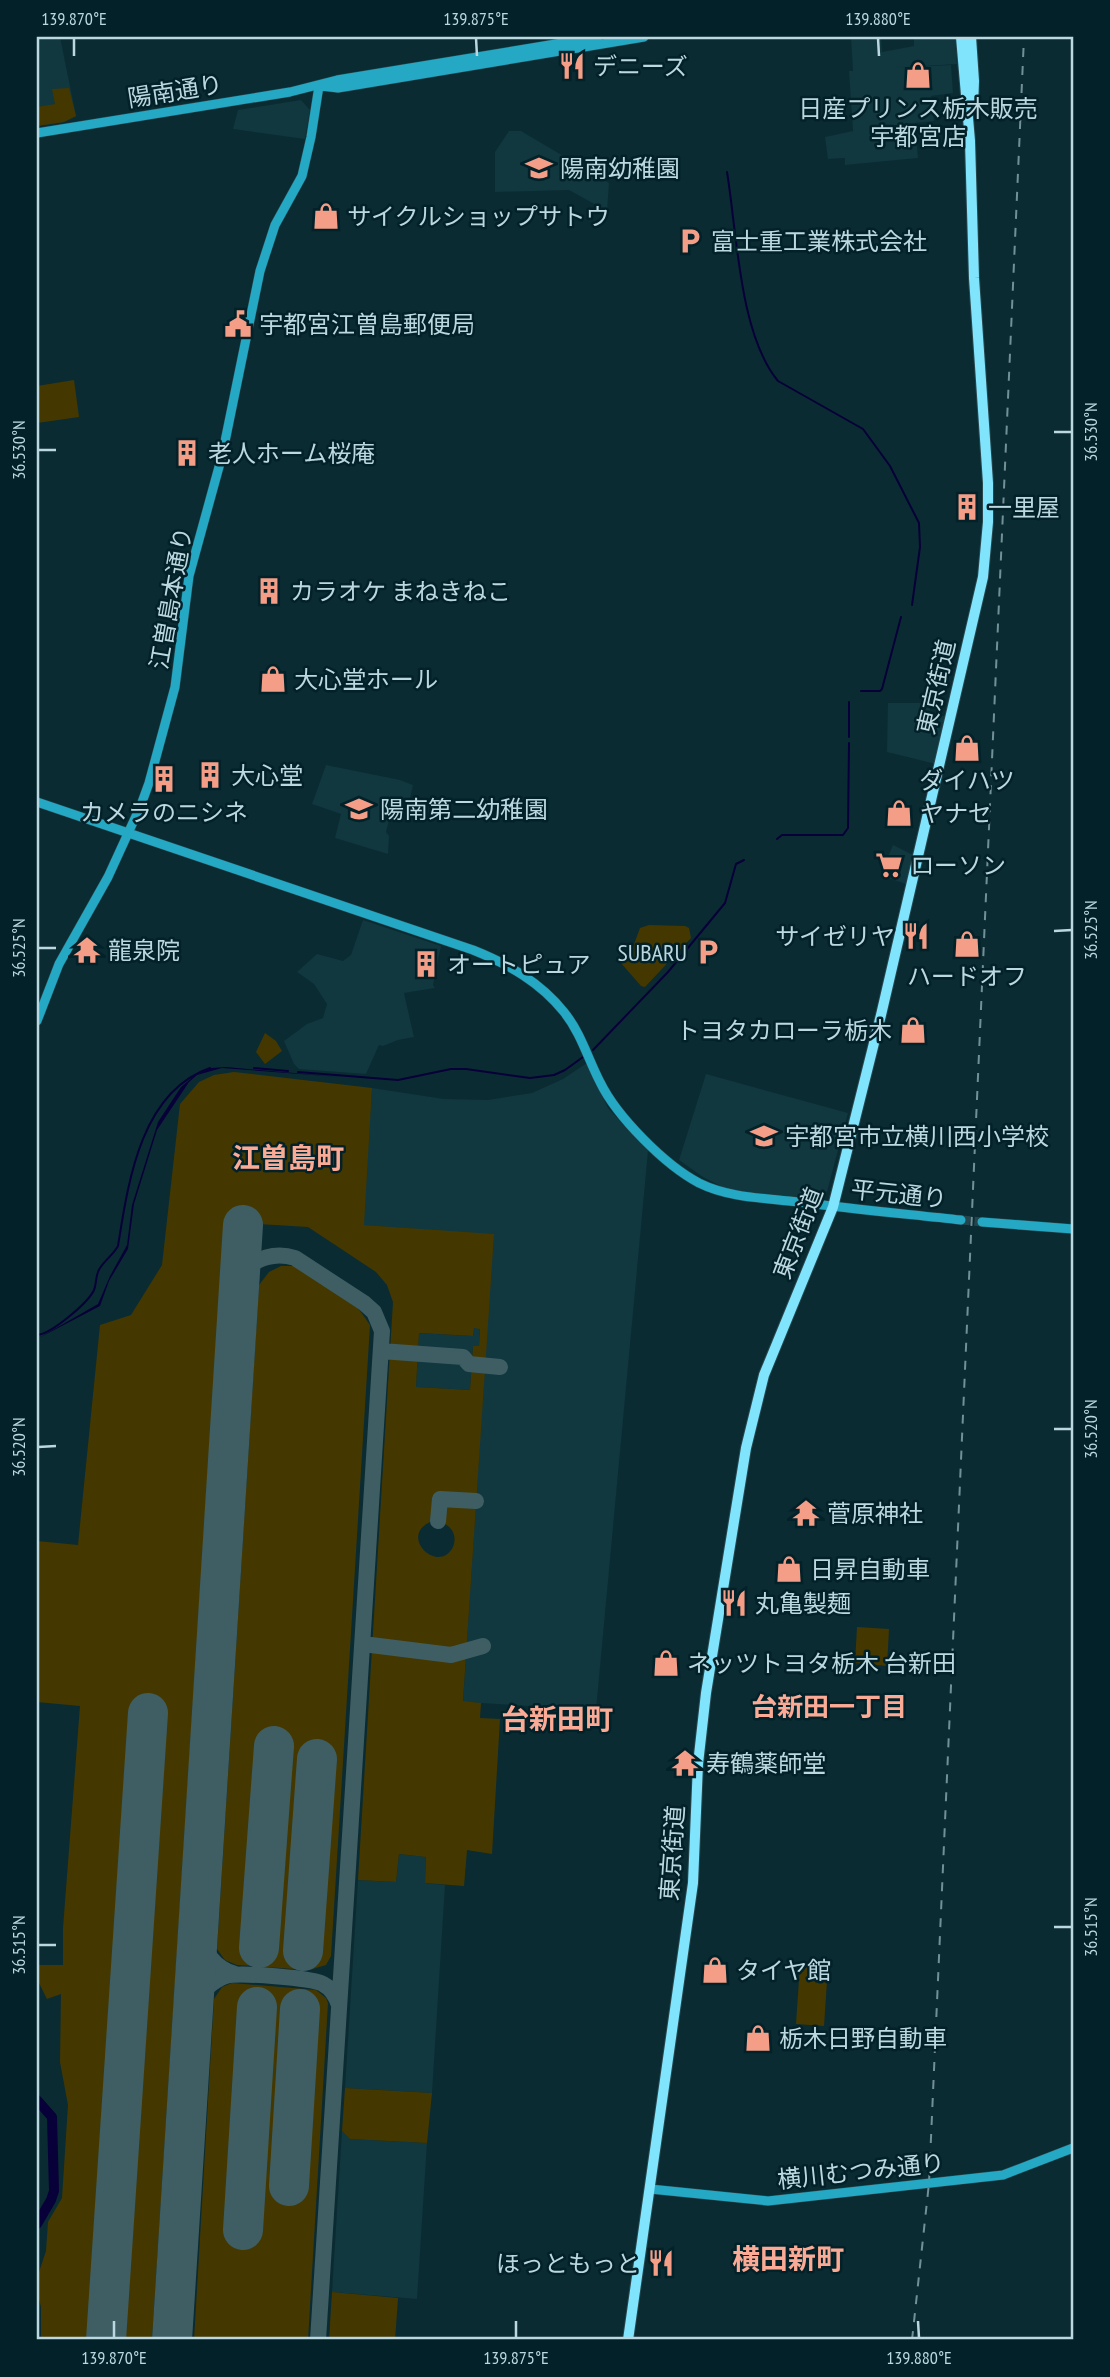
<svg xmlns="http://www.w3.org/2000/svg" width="1110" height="2377" font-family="'PT Sans Narrow','Noto Sans JP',sans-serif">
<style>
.built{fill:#11373f}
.green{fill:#443800;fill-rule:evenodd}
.water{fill:#080038}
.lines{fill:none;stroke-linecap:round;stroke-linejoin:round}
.stream{stroke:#080038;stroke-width:2}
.river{stroke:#080038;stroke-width:10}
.taxiway{stroke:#3e5e64;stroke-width:16}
.runway{stroke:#3e5e64;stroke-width:40}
.secondary-tunnel{stroke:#25454c;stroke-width:9;stroke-dasharray:9 4.5;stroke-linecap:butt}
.secondary-casing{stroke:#27474e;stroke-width:10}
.highway-casing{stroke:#27474e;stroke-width:12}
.secondary{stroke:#24a8c3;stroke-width:9}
.highway{stroke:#81e4fd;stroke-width:10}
.rail{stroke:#729097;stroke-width:2;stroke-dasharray:9 9;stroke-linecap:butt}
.ticks{fill:none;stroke:#bbd7df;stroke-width:2.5}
.labels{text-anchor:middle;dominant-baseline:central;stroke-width:5;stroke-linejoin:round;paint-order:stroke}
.poi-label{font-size:24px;fill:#bbd7df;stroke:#022128;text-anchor:start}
.street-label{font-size:24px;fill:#bbd7df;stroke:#022128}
.neighbourhood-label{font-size:26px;font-weight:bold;fill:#fbab95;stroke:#022128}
.quarter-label{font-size:28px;font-weight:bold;fill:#fbab95;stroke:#022128}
.neatline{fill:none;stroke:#bbd7df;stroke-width:2.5}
.ticks-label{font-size:18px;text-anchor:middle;fill:#bbd7df}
</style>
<rect width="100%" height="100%" fill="#0b2b32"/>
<path class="built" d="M37,37H60L76,116L64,122L37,126Z
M851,37H881L882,52L914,46V37H955L957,64L892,68L951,65L953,93L931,96L934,121L915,123L918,158L845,165V158L828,159L825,137L853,131L849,71H853Z
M301,100L310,110L305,139L233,129L238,110Z
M509,131H521L609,183L607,211L569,190L495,192V152Z
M888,703H929L930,712L947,717L936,764L887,752Z
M326,765L400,780L413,785L409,803L394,800L386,832L389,836L388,854L335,838L341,814L312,804Z
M893,845L915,856L906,884L880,875Z
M363,920L441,946L433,985L435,988L404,993L414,1037L398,1040L383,1046L379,1045L366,1074L299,1069L294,1064L284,1041L307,1024L323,1018L327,1004L314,984L297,972L317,954L343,961L351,955Z
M587,1063L608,1108L648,1151L596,1710L463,1702L493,1235L363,1225L372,1088L444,1099L488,1100L532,1093L563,1079Z
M706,1074L848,1113L825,1199L730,1191L703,1177L679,1160Z
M474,1328H480L479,1346H473L470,1390L416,1387L419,1333L473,1336Z
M399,1854L426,1857L425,1883L445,1885L432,2093L345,2088L358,1880L396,1882Z
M342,2131L350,2139L427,2143L417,2299L332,2292Z"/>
<path class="green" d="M69,88L76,116L64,122L37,126V107L55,104L52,89Z
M74,380L79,417L37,423V386Z
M649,925L685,926L689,928L691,938L645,987L641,986L621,963L633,947L640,928Z
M265,1033L276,1041L282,1051L265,1064L256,1052Z
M234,1072L372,1088L364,1225L494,1234L463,1701L481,1703L480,1718L500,1719L492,1854L467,1850L464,1886L425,1883L426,1857L399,1854L396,1882L358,1880L393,1302L387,1285L376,1272L308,1227L224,1222L152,2340H41V2307L37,2291V2278L46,2251L48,2222L62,2198L68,2105L60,2062L61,1994L47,1999L37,1979V1965H63V1928L80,1706L37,1702V1541L78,1545L100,1325L131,1315L162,1265L180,1104L199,1082L214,1075ZM474,1328L480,1329L479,1346H473L470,1390L416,1387L419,1333L473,1336ZM433,1521C447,1521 459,1532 453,1547C438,1576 396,1534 433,1521Z
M281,1266H294L301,1270L358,1308L370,1325L331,1956L326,1965L309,1970L237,1965L225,1960L217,1949L259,1285L269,1272Z
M857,1627L889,1629L887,1666L855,1663Z
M800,1965L828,1966L824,2026L796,2024Z
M232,1983L316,1990L326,1998L328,2003L308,2340H194L214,1999L222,1987Z
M345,2088L432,2093L427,2143L350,2139L342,2131Z
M332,2292L398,2298L395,2340H329Z"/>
<path class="water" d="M226,1067L340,1077L222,1068L197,1075L189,1082L157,1130L134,1204L128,1249L109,1281L100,1306L37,1339L98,1304L110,1276L127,1245L132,1205L158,1122L181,1087L194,1076L211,1068Z"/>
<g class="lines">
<path class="stream" d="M727,172C737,232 739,334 778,381L863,429L890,466L919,523L920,547L912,605
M861,691H880L882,689L901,617
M849,737V702
M777,839L782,835H843L848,828L849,743
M593,1050L668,972L725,903L736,864L744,860
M254,1068L288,1071
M298,1072L398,1080L451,1069H466L530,1078L554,1075L565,1070L583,1057
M37,1335C51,1334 88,1303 94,1290C97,1283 95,1275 100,1268C105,1260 113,1255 118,1246C128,1184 140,1092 210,1068"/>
<path class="river" d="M37,2100L52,2117L54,2191L51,2200L37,2224"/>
<path class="taxiway" d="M240,1271C258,1259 274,1251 295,1258L364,1303L374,1312L382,1331L318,2340
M381,1351L463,1357L469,1364L500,1367
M438,1521L440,1499L476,1501
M363,1644L451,1655L483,1646
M198,1930C203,1951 214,1968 235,1974
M194,2004C200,1992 214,1980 226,1976C238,1972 313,1978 323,1984C331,1988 336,1996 339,2005"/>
<path class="runway" d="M259,1948L274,1746
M303,1951L317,1759
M289,2186L300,2009
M243,2230L257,2007
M106,2340L148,1713
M172,2340L243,1225"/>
<path class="secondary-tunnel" d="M961,1220L982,1222"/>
<defs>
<path id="secondary" d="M321,86L338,88L644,37
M37,133L290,92L337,80L598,37
M37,802L473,950C508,964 540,982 564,1012C581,1033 588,1059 600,1082C617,1117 665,1165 699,1183C729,1198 765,1198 798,1202C852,1209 906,1214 961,1220
M37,1021L59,964L108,877L141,805L149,783L175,687L189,576L222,456L260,271L275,225L302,176L311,137L319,86
M982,1222L1073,1229
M650,2189L768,2201L1003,2175L1073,2148"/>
<path id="highway" d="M971,37L974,81L973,107
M628,2340L693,1883L698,1764L706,1693L746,1448L764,1375L833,1207L881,1015L983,577L988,522V483L974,278L970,141L961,37"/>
</defs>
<use href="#secondary" class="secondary-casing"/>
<use href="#highway" class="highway-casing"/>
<use href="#secondary" class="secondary"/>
<use href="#highway" class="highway"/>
<path class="rail" d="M912,2340L929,2183L1024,37"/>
</g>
<path class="ticks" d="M74,38V56M476,38L477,56M878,38L879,56M1054,432H1072M38,450H56M1054,931L1072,930M38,948H56M1054,1429H1072M38,1447L56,1446M1054,1927H1072M38,1945H56M114,2321V2338M516,2321V2338M918,2321L919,2338"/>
<defs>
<symbol id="restaurant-bare" viewBox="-9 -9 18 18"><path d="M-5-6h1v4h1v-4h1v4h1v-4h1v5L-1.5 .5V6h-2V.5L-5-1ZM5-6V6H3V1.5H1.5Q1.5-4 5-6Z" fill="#f49e87" stroke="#022128" stroke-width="2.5" paint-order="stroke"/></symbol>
<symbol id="shop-bare" viewBox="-9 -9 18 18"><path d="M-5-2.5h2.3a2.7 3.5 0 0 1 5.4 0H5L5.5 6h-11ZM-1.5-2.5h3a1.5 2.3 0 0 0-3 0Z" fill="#f49e87" stroke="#022128" stroke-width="2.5" paint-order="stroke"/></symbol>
<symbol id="school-bare" viewBox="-9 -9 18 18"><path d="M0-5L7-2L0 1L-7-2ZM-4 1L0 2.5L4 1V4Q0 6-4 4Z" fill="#f49e87" stroke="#022128" stroke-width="2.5" paint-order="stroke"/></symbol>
<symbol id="parking-bare" viewBox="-9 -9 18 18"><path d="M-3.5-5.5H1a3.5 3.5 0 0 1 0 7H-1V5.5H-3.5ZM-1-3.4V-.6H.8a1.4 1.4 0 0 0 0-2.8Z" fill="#f49e87" stroke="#022128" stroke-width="2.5" paint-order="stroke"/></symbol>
<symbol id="civic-bare" viewBox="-9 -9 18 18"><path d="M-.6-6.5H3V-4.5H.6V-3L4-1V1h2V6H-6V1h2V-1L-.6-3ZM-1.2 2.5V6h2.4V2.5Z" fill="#f49e87" stroke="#022128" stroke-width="2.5" paint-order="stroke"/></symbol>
<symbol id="building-bare" viewBox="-9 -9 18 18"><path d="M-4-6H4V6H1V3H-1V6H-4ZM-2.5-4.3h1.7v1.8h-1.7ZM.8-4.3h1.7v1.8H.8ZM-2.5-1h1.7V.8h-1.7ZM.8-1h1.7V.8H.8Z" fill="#f49e87" stroke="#022128" stroke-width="2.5" paint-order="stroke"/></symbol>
<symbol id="supermarket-bare" viewBox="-9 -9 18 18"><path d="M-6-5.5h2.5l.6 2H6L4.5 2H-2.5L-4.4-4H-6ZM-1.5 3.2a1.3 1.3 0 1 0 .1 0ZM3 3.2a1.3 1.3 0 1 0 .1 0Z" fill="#f49e87" stroke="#022128" stroke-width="2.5" paint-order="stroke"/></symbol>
<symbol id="temple-bare" viewBox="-9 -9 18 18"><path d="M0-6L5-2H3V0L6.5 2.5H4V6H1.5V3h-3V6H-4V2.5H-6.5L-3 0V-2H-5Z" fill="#f49e87" stroke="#022128" stroke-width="2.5" paint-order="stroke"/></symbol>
</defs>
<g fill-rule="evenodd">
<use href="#restaurant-bare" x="553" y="47" width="38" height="38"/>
<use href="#shop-bare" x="899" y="56" width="38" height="38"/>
<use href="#school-bare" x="520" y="149" width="38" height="38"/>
<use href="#shop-bare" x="307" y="197" width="38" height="38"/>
<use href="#parking-bare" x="671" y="222" width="38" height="38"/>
<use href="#civic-bare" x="219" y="305" width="38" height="38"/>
<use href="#building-bare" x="168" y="434" width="38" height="38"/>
<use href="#building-bare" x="948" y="488" width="38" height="38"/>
<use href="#building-bare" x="250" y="572" width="38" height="38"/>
<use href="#shop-bare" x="254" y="660" width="38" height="38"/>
<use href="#shop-bare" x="948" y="729" width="38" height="38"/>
<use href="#building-bare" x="191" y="756" width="38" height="38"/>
<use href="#building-bare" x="145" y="760" width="38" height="38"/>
<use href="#school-bare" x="340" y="790" width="38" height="38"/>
<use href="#shop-bare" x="880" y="794" width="38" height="38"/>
<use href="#supermarket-bare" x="870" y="846" width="38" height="38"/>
<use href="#restaurant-bare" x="897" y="917" width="38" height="38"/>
<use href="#shop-bare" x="948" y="925" width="38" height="38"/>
<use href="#temple-bare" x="68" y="931" width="38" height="38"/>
<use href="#parking-bare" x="689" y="933" width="38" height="38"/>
<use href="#building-bare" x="407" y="945" width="38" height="38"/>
<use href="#shop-bare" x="894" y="1011" width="38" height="38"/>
<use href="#school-bare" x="745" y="1117" width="38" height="38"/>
<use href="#temple-bare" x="787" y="1494" width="38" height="38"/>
<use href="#shop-bare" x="770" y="1550" width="38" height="38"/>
<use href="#restaurant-bare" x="715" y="1584" width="38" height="38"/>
<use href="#shop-bare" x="647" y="1644" width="38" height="38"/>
<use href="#temple-bare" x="666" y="1744" width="38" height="38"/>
<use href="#shop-bare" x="696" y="1951" width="38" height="38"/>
<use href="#shop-bare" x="739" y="2019" width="38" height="38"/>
<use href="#restaurant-bare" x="642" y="2244" width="38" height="38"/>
</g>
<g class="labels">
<g class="poi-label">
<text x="593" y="66">デニーズ</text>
<text x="918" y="108" text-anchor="middle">日産プリンス栃木販売<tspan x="918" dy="28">宇都宮店</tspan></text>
<text x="560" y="168">陽南幼稚園</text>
<text x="347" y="216">サイクルショップサトウ</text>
<text x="711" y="241">富士重工業株式会社</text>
<text x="259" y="324">宇都宮江曽島郵便局</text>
<text x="208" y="453">老人ホーム桜庵</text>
<text x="988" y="507">一里屋</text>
<text x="290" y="591">カラオケ まねきねこ</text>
<text x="294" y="679">大心堂ホール</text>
<text x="231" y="775">大心堂</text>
<text x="967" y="780" text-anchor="middle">ダイハツ</text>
<text x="380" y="809">陽南第二幼稚園</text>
<text x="164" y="812" text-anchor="middle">カメラのニシネ</text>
<text x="920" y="813">ヤナセ</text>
<text x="910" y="865">ローソン</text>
<text x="895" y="936" text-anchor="end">サイゼリヤ</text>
<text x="108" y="950">龍泉院</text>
<text x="687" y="952" text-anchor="end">SUBARU</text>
<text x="447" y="964">オートピュア</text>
<text x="967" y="976" text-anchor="middle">ハードオフ</text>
<text x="892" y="1030" text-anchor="end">トヨタカローラ栃木</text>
<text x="785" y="1136">宇都宮市立横川西小学校</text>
<text x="827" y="1513">菅原神社</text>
<text x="810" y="1569">日昇自動車</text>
<text x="755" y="1603">丸亀製麺</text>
<text x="687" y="1663">ネッツトヨタ栃木 台新田</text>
<text x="706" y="1763">寿鶴薬師堂</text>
<text x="736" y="1970">タイヤ館</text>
<text x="779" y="2038">栃木日野自動車</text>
<text x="640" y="2263" text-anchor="end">ほっともっと</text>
</g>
<g class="street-label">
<text transform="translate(175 91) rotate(-9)">陽南通り</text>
<text transform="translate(171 598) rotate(-80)">江曽島本通り</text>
<text transform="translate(936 687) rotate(-77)">東京街道</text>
<text transform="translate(899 1194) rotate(6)">平元通り</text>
<text transform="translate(798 1233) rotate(-69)">東京街道</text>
<text transform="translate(672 1853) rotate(-86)">東京街道</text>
<text transform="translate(861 2171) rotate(-6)">横川むつみ通り</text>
</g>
<g class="neighbourhood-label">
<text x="829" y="1706">台新田一丁目</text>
</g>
<g class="quarter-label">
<text x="288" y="1157">江曽島町</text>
<text x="557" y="1718">台新田町</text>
<text x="788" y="2258">横田新町</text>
</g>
</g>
<rect width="1110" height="2377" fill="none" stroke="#022128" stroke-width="77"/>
<rect x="38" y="38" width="1034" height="2300" class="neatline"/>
<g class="ticks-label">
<text x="74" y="25">139.870°E</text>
<text x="476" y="25">139.875°E</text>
<text x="878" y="25">139.880°E</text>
<text transform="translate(1091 432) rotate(-90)" y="6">36.530°N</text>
<text transform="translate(19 450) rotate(-90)" y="6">36.530°N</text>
<text transform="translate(1091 930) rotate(-90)" y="6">36.525°N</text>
<text transform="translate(19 948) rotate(-90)" y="6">36.525°N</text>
<text transform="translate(1091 1429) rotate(-90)" y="6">36.520°N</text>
<text transform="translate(19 1447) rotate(-90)" y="6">36.520°N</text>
<text transform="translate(1091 1927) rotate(-90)" y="6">36.515°N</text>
<text transform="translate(19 1945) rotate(-90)" y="6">36.515°N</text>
<text x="114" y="2364">139.870°E</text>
<text x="516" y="2364">139.875°E</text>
<text x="919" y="2364">139.880°E</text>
</g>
</svg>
